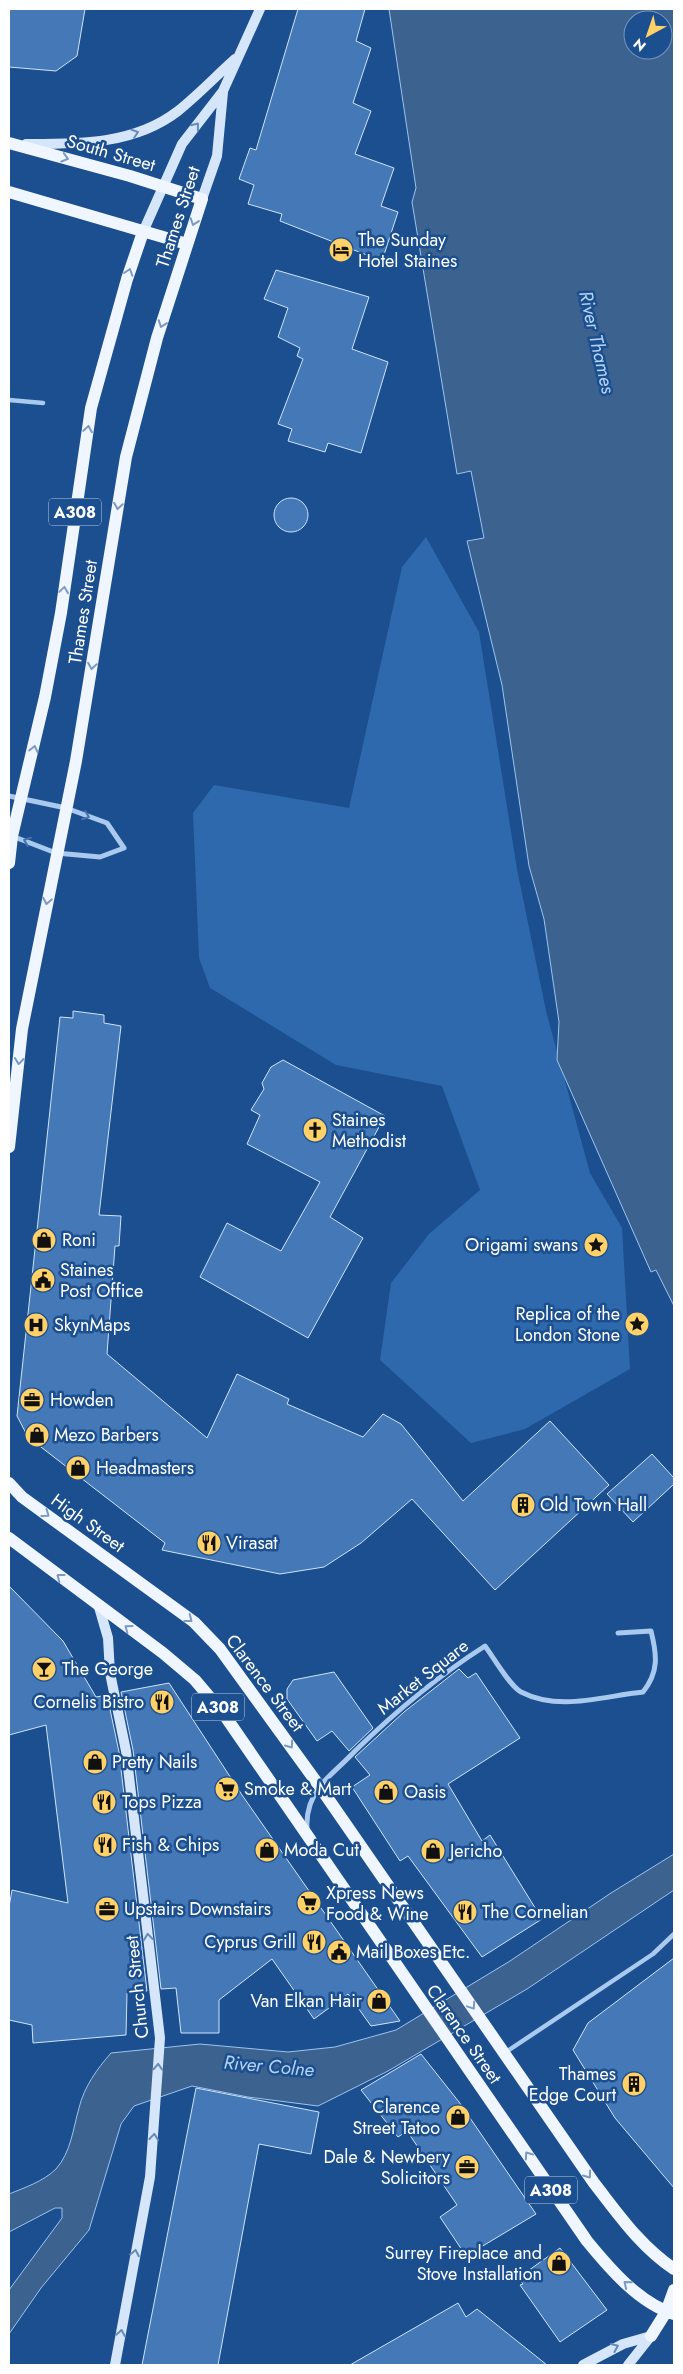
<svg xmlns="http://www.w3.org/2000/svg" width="683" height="2374" font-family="Jost,sans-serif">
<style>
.green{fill:#2e69ad}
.water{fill:#3c6290;stroke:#9cc4f0;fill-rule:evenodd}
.building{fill:#4478b7;stroke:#cfe3fa}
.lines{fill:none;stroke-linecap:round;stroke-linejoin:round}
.pedestrian{stroke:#a9c9ee;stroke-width:4.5}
.minor{stroke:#a9c9ee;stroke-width:5}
.secondary{stroke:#d6e6fa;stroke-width:10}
.primary{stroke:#f0f6ff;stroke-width:12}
.oneway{stroke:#668bba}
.oneway2{stroke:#7b9ac1}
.oneway3{stroke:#4674ac}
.labels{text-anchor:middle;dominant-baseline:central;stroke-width:5;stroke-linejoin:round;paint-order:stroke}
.shield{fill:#1b4f8f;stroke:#bbcadd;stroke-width:1}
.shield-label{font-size:16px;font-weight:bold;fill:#fff}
.street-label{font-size:18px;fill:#fff;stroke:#1b4f8f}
.poi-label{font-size:18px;fill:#fff;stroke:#1b4f8f;text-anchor:start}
.water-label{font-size:19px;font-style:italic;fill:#b5d3f5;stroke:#1b4f8f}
</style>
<rect width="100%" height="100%" fill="#1b4f8f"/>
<path class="green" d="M426,537L479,632L517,869L546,1011L590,1173L622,1228L630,1369L525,1429L471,1443L380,1360L391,1283L429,1234L480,1190L442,1086L336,1065L210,988L199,958L193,813L214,785L349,808L402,567Z"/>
<path class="water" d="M389,9H674V1306L656,1270L651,1272L557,1060L559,1022L544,919L529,866L502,685L467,541L484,538L471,471L457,474L412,202L416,188ZM633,20H663V50H633Z
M674,1854V1890L527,1989L388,2071L318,2106L248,2097L192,2086L134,2106L121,2124L89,2230L41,2288L9,2334V2290L62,2218V2208H55L9,2232V2194C24,2188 44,2181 56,2169C71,2152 73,2129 79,2108C84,2087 97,2069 111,2053L200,2044L288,2052L335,2047L396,2030L510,1961L611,1893Z"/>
<path class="building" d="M9,9H85L77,56L56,71L9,67Z
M298,9H365L356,41L371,48L353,103L371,111L355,154L394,168L381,206L398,212L382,261L280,221L282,214L248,204L254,185L239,179L250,148L256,150Z
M276,270L369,297L352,349L388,362L361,453L328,443L325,452L288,441L292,429L278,424L303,359L297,356L300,348L278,337L288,308L264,299Z
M274 515a17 17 0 1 1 34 0a17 17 0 1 1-34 0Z
M73,1011L104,1015V1023L121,1026L99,1215L121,1216L119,1246H115L107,1354L207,1438L237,1374L289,1399L287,1404L363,1437L383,1414L401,1424L463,1501L550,1421L609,1485L495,1590L412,1499L361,1543L324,1567L280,1574L162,1550L165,1543L28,1437L17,1416L60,1017L73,1018Z
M283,1060L385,1116L330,1217L363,1238L308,1338L200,1277L227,1223L281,1251L320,1182L247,1144L260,1115L251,1110L264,1089L262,1083L271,1067Z
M652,1454L674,1478V1484L633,1522L607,1494Z
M9,1586L63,1641L96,1697L107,1695L119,1752L147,1991L127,1993L126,2035L33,2043L32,2025L9,2020V1907L12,1890L68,1903L46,1725L9,1735Z
M459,1669L468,1678L476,1673L520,1738L448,1784L482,1841L490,1835L542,1919L482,1957L408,1856L400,1861L352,1787L370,1775L355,1757L404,1712Z
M334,1672L373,1728L349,1751L332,1731L317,1741L287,1699V1689L293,1680Z
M169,1683L242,1795L400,2021L371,2026L348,1994L314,2019L272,1959L219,2000V2033H181L176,1988L161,1989L133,1750L121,1692Z
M674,1958V2188L615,2118L573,2050L588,2023Z
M421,2054L459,2102L536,2214L466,2256L440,2217L457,2205L407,2131L398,2137L361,2090Z
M196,2088L319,2112L311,2154L259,2144L218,2365H142Z
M560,2248L607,2310L560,2342L520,2285L523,2284L518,2278Z
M458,2303L466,2317L477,2309L547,2365H350Z"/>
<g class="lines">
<path class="pedestrian" d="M9,400L43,403
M506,2052L653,1954L674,1934"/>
<path class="minor" d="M9,796L66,808L107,823L124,848L100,857L56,853L12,836
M307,1829C306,1813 311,1798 320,1786C330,1774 344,1763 355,1751C395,1712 438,1676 485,1646C494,1658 509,1685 521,1692C560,1712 603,1696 643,1692C659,1672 657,1655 651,1631L618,1633"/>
<path class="secondary" d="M26,144C78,144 134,145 178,111C198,95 216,76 235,59
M202,199L217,156L223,92
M143,232L182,144L223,91L260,9
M99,1607L108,1638L110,1673L126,1751L160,2038L150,2177L115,2365
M583,2365L623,2344L651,2336
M628,2365L651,2336"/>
<path class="primary" d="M9,143L130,176L202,199L157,338L126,457L76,761L22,1029L9,1147
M9,192L187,244
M9,863L12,836L45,697L61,613L91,408L127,279L143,232
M9,1483L22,1497L194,1622L220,1649L320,1787L594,2183C619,2215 640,2246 674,2269
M9,1538L163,1653L195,1680L223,1713L587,2241C610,2269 639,2303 674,2314
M651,2336L666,2312L674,2290"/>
</g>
<defs><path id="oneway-chevron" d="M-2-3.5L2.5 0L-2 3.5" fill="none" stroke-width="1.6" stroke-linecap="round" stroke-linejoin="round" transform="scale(1.25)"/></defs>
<g class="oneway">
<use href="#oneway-chevron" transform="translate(196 126) rotate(-52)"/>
<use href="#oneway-chevron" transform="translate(135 133) rotate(-19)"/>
<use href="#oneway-chevron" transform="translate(148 1937) rotate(-96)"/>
<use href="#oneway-chevron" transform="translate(158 2067) rotate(-87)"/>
<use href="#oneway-chevron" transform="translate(154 2137) rotate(-84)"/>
<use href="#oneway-chevron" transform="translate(135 2253) rotate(-79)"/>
<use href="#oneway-chevron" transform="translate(121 2333) rotate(-80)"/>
<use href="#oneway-chevron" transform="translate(615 2347) rotate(-24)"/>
</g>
<g class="oneway2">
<use href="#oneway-chevron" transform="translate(65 158) rotate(16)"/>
<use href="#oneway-chevron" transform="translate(194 222) rotate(109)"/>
<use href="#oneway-chevron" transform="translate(129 272) rotate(-72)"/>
<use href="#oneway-chevron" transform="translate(162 324) rotate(110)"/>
<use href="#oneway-chevron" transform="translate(88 429) rotate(-81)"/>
<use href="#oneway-chevron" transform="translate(118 506) rotate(99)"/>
<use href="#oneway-chevron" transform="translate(64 590) rotate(-82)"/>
<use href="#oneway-chevron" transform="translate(92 666) rotate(99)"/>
<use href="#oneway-chevron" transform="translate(34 749) rotate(-77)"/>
<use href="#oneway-chevron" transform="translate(47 901) rotate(101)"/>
<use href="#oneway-chevron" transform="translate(19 1061) rotate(96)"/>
<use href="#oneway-chevron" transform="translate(46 1514) rotate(36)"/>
<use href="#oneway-chevron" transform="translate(60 1577) rotate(-143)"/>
<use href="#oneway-chevron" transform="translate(189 1619) rotate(38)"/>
<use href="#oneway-chevron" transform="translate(128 1628) rotate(-144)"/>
<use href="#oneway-chevron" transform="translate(290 1745) rotate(54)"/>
<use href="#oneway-chevron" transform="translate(472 2006) rotate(56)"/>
<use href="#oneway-chevron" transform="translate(528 2155) rotate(-125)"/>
<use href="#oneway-chevron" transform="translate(588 2175) rotate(55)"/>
<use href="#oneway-chevron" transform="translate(627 2284) rotate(-140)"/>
</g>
<g class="oneway3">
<use href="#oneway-chevron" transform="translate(86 816) rotate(21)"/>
<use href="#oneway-chevron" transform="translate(27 841) rotate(-159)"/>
</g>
<defs>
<symbol id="hotel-disc" viewBox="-11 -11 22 22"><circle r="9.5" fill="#ffd166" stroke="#1b4f8f"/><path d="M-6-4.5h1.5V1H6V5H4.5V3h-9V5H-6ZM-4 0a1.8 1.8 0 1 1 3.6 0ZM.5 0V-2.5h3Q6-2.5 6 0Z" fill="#111"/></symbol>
<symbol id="church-disc" viewBox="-11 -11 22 22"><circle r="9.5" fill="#ffd166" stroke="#1b4f8f"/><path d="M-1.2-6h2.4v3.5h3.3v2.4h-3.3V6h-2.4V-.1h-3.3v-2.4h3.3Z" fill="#111"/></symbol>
<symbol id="shop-disc" viewBox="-11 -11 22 22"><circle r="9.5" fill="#ffd166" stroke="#1b4f8f"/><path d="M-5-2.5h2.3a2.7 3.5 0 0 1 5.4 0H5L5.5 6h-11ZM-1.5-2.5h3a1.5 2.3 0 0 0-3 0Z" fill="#111"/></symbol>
<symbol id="sight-disc" viewBox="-11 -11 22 22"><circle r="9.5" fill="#ffd166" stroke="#1b4f8f"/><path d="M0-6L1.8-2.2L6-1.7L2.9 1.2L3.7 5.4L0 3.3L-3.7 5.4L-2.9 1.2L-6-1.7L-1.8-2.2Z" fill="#111"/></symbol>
<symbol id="civic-disc" viewBox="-11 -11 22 22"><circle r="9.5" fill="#ffd166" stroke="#1b4f8f"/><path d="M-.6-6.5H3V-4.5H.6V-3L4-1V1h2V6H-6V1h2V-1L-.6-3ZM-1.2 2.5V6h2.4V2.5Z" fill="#111"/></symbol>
<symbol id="hospital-disc" viewBox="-11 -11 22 22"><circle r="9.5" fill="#ffd166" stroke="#1b4f8f"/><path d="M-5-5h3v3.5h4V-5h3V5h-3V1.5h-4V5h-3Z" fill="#111"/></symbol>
<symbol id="office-disc" viewBox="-11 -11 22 22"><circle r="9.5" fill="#ffd166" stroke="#1b4f8f"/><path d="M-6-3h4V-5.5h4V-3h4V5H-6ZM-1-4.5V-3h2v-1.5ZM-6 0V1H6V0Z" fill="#111"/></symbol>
<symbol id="building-disc" viewBox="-11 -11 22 22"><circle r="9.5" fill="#ffd166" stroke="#1b4f8f"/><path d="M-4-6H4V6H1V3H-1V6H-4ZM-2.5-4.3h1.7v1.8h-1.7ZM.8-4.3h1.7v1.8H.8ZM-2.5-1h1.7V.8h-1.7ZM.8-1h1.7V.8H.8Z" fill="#111"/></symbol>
<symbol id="restaurant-disc" viewBox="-11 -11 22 22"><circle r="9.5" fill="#ffd166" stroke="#1b4f8f"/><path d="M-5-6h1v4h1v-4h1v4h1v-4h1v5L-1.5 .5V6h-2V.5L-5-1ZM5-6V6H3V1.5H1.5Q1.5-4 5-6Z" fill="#111"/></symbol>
<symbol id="bar-disc" viewBox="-11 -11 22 22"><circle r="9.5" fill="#ffd166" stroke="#1b4f8f"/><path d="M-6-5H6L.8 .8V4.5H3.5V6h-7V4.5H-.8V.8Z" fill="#111"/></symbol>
<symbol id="supermarket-disc" viewBox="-11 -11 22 22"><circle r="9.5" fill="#ffd166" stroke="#1b4f8f"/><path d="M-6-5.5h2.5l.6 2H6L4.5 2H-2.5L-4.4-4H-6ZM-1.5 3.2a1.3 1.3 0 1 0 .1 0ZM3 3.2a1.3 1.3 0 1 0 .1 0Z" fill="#111"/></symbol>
</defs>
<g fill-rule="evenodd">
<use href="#hotel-disc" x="327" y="236" width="28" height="28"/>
<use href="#church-disc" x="301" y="1116" width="28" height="28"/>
<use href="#shop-disc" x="30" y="1226" width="28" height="28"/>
<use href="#sight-disc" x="582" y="1231" width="28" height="28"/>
<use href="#civic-disc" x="29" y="1266" width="28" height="28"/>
<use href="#sight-disc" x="623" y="1310" width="28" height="28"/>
<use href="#hospital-disc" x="22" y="1311" width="28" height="28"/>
<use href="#office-disc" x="18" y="1386" width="28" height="28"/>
<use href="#shop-disc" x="23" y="1421" width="28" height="28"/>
<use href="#shop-disc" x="64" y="1454" width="28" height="28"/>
<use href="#building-disc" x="509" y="1491" width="28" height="28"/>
<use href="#restaurant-disc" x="195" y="1529" width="28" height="28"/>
<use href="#bar-disc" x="30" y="1655" width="28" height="28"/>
<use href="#restaurant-disc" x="148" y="1688" width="28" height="28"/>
<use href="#shop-disc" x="81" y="1748" width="28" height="28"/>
<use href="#supermarket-disc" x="213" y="1775" width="28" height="28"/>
<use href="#shop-disc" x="372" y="1778" width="28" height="28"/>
<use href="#restaurant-disc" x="90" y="1788" width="28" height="28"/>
<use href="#restaurant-disc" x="91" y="1831" width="28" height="28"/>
<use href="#shop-disc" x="253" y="1836" width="28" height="28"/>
<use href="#shop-disc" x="419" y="1837" width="28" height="28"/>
<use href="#supermarket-disc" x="295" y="1889" width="28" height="28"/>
<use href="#office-disc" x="93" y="1895" width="28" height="28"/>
<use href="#restaurant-disc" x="451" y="1898" width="28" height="28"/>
<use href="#restaurant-disc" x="300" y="1928" width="28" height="28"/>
<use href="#civic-disc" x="325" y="1938" width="28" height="28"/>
<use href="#shop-disc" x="365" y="1987" width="28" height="28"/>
<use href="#building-disc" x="620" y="2070" width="28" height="28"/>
<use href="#shop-disc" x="444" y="2103" width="28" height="28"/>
<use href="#office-disc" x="453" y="2153" width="28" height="28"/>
<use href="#shop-disc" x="545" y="2249" width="28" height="28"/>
</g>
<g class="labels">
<g class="shield">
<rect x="49" y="498.5" width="52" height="27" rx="4"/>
<rect x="192" y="1693.5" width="52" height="27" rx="4"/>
<rect x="525" y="2176.5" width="52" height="27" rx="4"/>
</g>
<g class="shield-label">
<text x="75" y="512">A308</text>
<text x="218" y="1707">A308</text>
<text x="551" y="2190">A308</text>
</g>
<g class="street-label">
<text transform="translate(111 153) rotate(16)">South Street</text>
<text transform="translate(178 217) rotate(-72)">Thames Street</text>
<text transform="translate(83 612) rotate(-81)">Thames Street</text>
<text transform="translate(88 1523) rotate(36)">High Street</text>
<text transform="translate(423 1677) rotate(-38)">Market Square</text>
<text transform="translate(265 1683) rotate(53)">Clarence Street</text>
<text transform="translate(137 1987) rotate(-96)">Church Street</text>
<text transform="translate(464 2034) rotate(55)">Clarence Street</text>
</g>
<g class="poi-label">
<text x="358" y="240">The Sunday<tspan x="358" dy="21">Hotel Staines</tspan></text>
<text x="332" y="1120">Staines<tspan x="332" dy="21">Methodist</tspan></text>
<text x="62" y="1240">Roni</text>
<text x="578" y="1245" text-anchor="end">Origami swans</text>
<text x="60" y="1270">Staines<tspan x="60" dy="21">Post Office</tspan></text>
<text x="620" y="1314" text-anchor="end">Replica of the<tspan x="620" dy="21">London Stone</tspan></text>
<text x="54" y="1325">SkynMaps</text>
<text x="50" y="1400">Howden</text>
<text x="54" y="1435">Mezo Barbers</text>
<text x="96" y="1468">Headmasters</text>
<text x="540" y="1505">Old Town Hall</text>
<text x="226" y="1543">Virasat</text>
<text x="62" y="1669">The George</text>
<text x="144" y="1702" text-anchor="end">Cornelis Bistro</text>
<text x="112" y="1762">Pretty Nails</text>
<text x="244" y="1789">Smoke &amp; Mart</text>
<text x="404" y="1792">Oasis</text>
<text x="122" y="1802">Tops Pizza</text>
<text x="122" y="1845">Fish &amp; Chips</text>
<text x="284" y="1850">Moda Cut</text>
<text x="450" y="1851">Jericho</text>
<text x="326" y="1893">Xpress News<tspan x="326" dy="21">Food &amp; Wine</tspan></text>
<text x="124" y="1909">Upstairs Downstairs</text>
<text x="482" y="1912">The Cornelian</text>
<text x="296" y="1942" text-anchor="end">Cyprus Grill</text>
<text x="356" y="1952">Mail Boxes Etc.</text>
<text x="362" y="2001" text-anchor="end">Van Elkan Hair</text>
<text x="616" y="2074" text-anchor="end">Thames<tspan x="616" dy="21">Edge Court</tspan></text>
<text x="440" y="2107" text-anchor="end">Clarence<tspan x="440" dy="21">Street Tatoo</tspan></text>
<text x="450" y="2157" text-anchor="end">Dale &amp; Newbery<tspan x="450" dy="21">Solicitors</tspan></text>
<text x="542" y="2253" text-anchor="end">Surrey Fireplace and<tspan x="542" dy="21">Stove Installation</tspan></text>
</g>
<g class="water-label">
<text transform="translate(597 342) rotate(77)">River Thames</text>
<text transform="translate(269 2066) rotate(5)">River Colne</text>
</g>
</g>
<rect width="683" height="2374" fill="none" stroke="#ffffff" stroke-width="20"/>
<g transform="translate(648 35) rotate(220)"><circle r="24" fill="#1b4f8f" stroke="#7695bc"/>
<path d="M0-4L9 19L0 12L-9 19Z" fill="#ffd166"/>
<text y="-8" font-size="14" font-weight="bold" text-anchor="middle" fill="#ffffff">N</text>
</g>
</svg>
